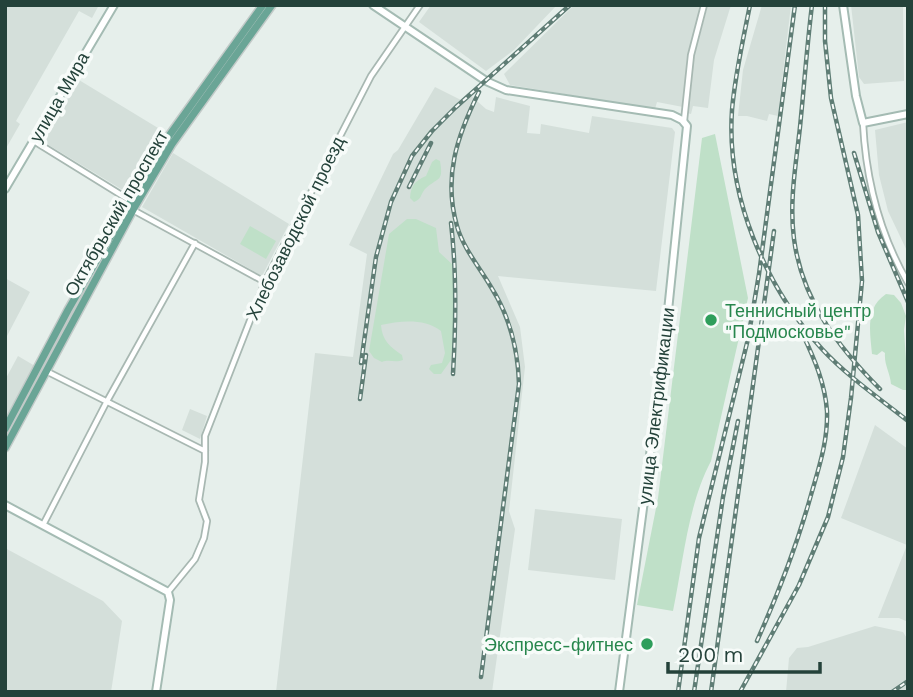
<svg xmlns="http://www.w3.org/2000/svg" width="913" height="697" font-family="'Work Sans',sans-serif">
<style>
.built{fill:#d4dfda}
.green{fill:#bfe0c8}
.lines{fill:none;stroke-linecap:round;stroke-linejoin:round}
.street-casing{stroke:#a8b8b2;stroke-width:8}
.secondary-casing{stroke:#a4bbb3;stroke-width:10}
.primary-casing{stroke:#c2cac8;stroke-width:10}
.street{stroke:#fff;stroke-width:4.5}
.secondary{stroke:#fff;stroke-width:6}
.primary{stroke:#6aa596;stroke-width:7}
.rail-casing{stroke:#5f7d75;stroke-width:4.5}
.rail{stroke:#f7fbf9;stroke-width:2;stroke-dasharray:5;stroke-linecap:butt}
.leisure-dot{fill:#2e9e5b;stroke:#f7fbf9;stroke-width:2.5}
.labels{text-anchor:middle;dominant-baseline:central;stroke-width:7;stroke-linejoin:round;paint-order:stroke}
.street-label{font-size:18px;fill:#24423a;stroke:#f7fbf9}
.leisure-label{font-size:18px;fill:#27864d;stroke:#f7fbf9;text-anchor:start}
</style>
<rect width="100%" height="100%" fill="#e6efeb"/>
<path class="built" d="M5,5H99L92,18L79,11L16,121L20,124L5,150Z
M431,5H557L514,50L486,71L419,22Z
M574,5H701L687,56L683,107L657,102L655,109L510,85L504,74Z
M708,5H731L714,60L708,108L693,106L691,114L687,113L694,57Z
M762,5H791L778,116L769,114L767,121L747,116H738L743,70Z
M851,5H903L904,81L864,84L859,77Z
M79,80L163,131L126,192L42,141Z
M435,87L461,100L468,93L486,109L494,112L496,97L530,106L527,133L540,134L541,124L589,133L592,116L672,128L675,132L656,291L498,276L520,327L525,367L509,511L515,529L492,692H276L315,353L353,357L367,254L349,245L393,154L398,150Z
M908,122V253L888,211L879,175L875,130Z
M173,153L289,224L262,276L142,207Z
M5,278L30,292L7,336L5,335Z
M18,356L35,366L5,420V380Z
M190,409L207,416L200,439L182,430Z
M875,425L908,449V622L899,618H878L907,545L841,518Z
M535,509L622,519L615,580L528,570Z
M5,548L103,601L122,621L111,692H5Z
M875,626L903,632L908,640V692H786L789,658L797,648L808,647Z"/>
<path class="green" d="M715,134L748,298L711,461C688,504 683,563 673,611L637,605L658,498L702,138Z
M436,159L440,161C444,183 437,177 425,189C420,195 422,199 414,202L410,198C411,185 415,181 426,176L432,162Z
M407,219H416L436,228L439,252L452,264L455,312L451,360L441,374H434L429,369L431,365L442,363L445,353L441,331C424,318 400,321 381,325C382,340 390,347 402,355L403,360C395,363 389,359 382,362L374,358L369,351L389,234Z
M250,226L276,241L266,259L240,244Z
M886,294L894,295L901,303L906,316L904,330L908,390H903L891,384C890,372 884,365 885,353L882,351L877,355L872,354C870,332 865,308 886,294Z"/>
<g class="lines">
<defs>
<path id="street" d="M684,121L691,55L704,5
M863,123C866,181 879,233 908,283
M34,141L131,201
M133,210L265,282
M46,371L205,451
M43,525L106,403L195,243
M168,592L195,559L204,538L207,521L199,500L205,462V436L265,282L371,76L420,5"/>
<path id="secondary" d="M373,5L486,81L506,90L672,115L682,120L687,126L665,340L619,692
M843,5L856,96L863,123L908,114
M5,189L114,5
M5,505L168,592L170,600L156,692"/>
<path id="primary" d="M5,429L68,310L166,140L263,5
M5,448L134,208L172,144L272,5"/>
</defs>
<use href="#street" class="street-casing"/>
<use href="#secondary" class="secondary-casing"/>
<use href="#primary" class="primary-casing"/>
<use href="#street" class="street"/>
<use href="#secondary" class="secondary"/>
<use href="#primary" class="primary"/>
<defs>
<path id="rail" d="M750,5C743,40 735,75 732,110C726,196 765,286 822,349C847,376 879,398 908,421
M812,5C807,46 804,87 800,127C796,164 789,202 794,239C802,300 838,347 880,389
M479,92C457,136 443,177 457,226C463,248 480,268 491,287C510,317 518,349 519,384L481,677
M854,153L878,232L908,302
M409,187L431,143
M451,223C457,274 456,323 453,374
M361,363L376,257L391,202L412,156L432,131L456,107L570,5
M360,399L366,355
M757,641C778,594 797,545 811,495C819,467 828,441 827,411C825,384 815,360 803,335
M678,692L699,538L748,339L759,274L795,5
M694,692L723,497L738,421
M711,692L774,231
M740,692L799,585L828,517L843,457L851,398L862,281L858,215L831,98L825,41V5
M892,692L908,681"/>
</defs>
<use href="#rail" class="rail-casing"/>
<use href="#rail" class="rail"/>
</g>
<g class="leisure-dot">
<circle cx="711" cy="320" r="7"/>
<circle cx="647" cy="644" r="7"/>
</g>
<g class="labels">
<g class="street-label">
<text transform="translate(59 97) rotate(-60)">улица Мира</text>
<text transform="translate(116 213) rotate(-60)">Октябрьский проспект</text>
<text transform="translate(295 228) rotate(-64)">Хлебозаводской проезд</text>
<text transform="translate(656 406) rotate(-83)">улица Электрификации</text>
</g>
<g class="leisure-label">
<text x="725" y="310">Теннисный центр<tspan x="725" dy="21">"Подмосковье"</tspan></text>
<text x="633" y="644" text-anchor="end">Экспресс-фитнес</text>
</g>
</g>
<rect width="913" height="697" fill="none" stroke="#24423a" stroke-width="14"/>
<path d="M668 662v10h152v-10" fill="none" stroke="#24423a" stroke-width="3.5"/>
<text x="678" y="662" font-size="21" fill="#24423a" stroke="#f7fbf9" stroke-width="5" paint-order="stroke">200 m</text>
</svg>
